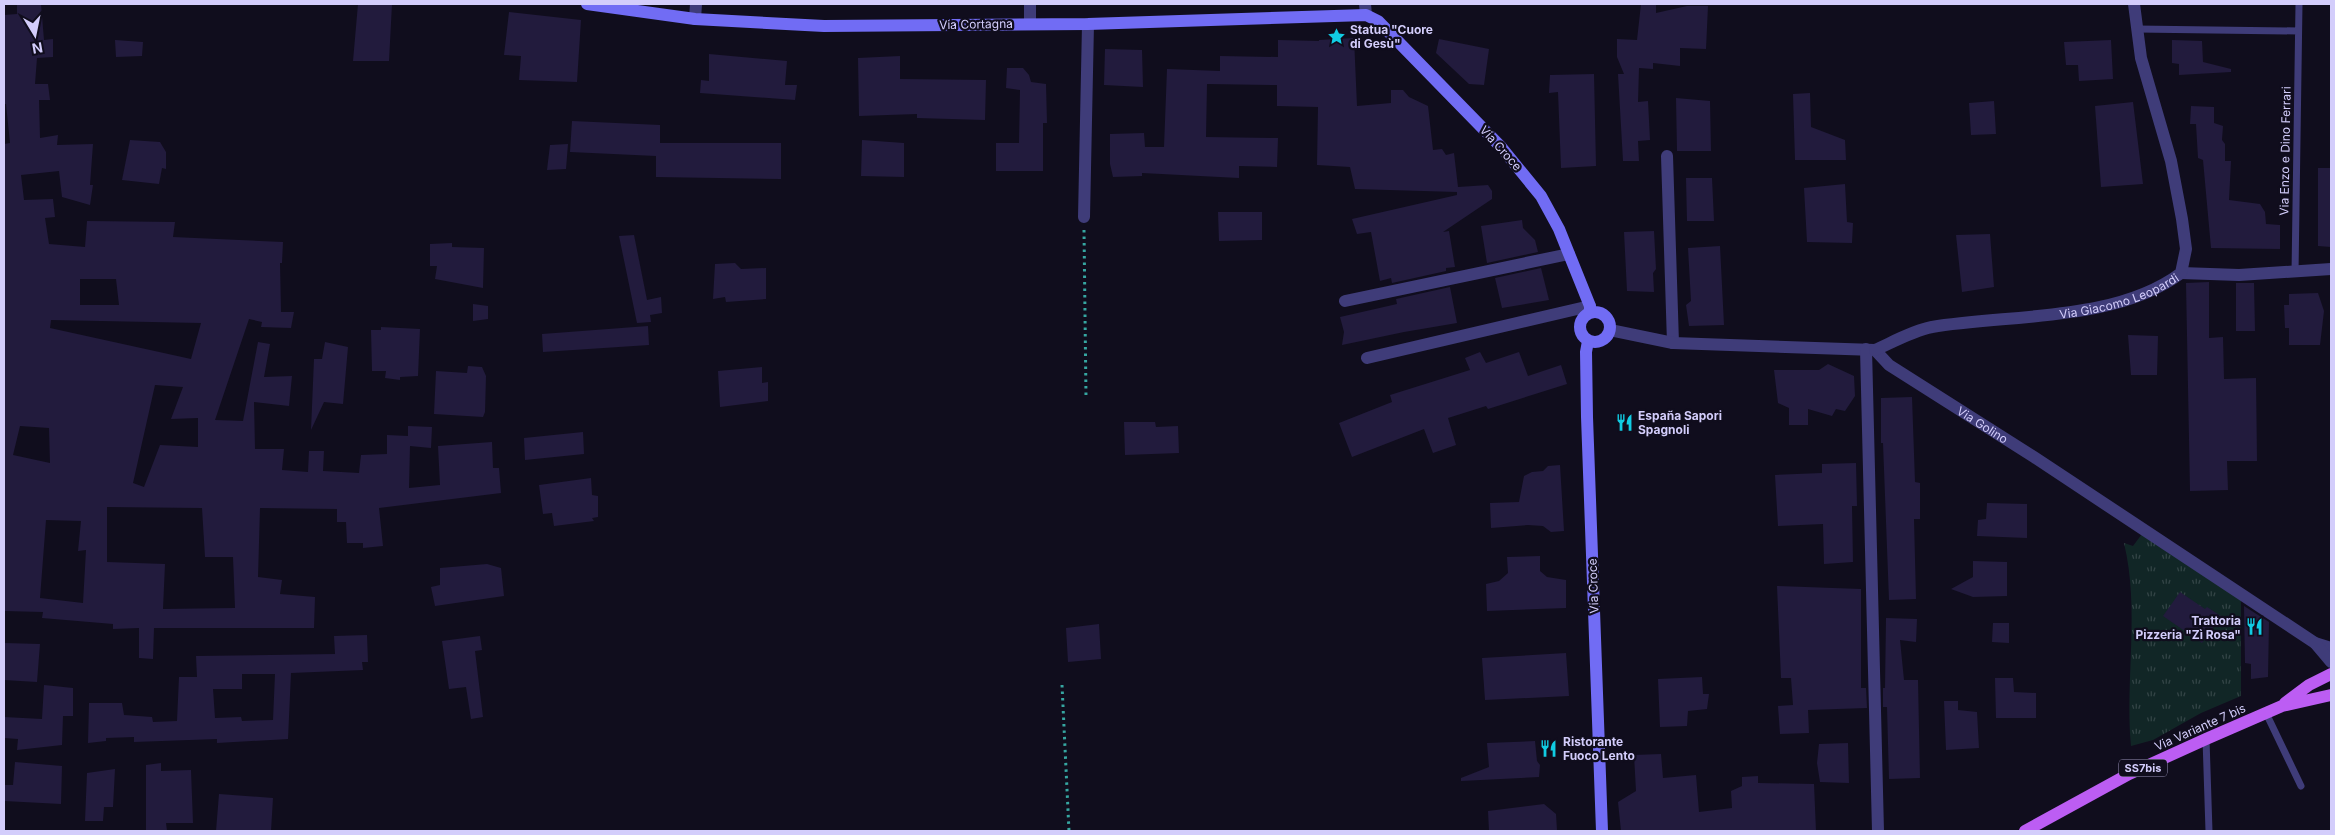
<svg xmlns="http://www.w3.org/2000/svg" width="2335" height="835" font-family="Inter,sans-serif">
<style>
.grass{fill:url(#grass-tufts)}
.building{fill:#221b3d;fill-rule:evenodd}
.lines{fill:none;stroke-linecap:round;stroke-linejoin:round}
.path{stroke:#36a6a1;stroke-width:3;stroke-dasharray:2.5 4;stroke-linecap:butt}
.lane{stroke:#3f3c79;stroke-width:7}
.street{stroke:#3f3c79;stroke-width:12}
.secondary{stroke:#716cf4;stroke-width:12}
.primary{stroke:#bc5df3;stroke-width:12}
.labels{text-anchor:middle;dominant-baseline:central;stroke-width:4.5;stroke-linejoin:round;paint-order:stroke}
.shield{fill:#100d1d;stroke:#9893b8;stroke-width:1}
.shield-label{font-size:11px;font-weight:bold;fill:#d3cdfb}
.street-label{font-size:12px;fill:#d3cdfb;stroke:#100d1d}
.poi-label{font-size:12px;font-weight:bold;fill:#d3cdfb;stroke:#100d1d;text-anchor:start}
</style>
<defs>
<pattern id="grass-tufts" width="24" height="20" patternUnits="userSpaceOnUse" patternTransform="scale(1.25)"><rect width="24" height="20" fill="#112626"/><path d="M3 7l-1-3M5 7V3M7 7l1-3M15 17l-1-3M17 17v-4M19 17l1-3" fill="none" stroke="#334446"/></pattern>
</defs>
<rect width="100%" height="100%" fill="#100d1d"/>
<path class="grass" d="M2142,534L2241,599V696L2201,713L2153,740L2131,746C2125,679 2140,609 2124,543L2133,546Z"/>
<path class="building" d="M17,4H41L44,40L53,39V57L37,58L35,84H48L50,100H39L40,138L58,135L57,145L93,144L90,185H93L90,205L62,197L59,171L21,175L24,200L53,199L55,217L45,218L49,244L85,247L87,221L175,222L173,237L283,242L282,263H280L281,312H294L291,328L261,327L262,322L249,319L215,420L243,421L258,342L270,344L264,377L292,376L289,406L254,402L255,449H284L282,470L308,472L309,451H324L323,471L359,473L361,455L387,454V435L408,436V426L432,427L431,448L410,446L409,488L440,485L438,446L492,442L493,468H499L501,493L379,508L383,546L363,548V543H347L346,522H337V509L260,508L258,577L282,580L280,594L315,597L314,628H154L153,659L139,658V628L113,629V624L42,618L43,612L4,611V144L10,143L6,104H4V15L17,14ZM80,279H116L119,305H80ZM51,320L201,323L191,359L50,328ZM155,385L183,387L171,419L198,418V447L160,445L144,487L133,483ZM20,426L49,428L50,463L13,455ZM107,507L202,508L205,557H233L235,608L163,609L165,564L107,562ZM46,520L81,521L78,551L86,550L83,603L40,598Z
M358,4H392L389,61H353Z
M1641,4H1656V13L1687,6H1708L1706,49L1680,48V66L1653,63V69L1639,68L1638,102L1648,101L1650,140L1638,141L1639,161H1623L1618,74H1624L1617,57V39L1637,40Z
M509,12L581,20L577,82L519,80L521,56L504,55Z
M1354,38L1357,106L1391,103V90H1403L1409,97L1428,106L1433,150L1442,149L1446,155L1454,153L1458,187L1488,185L1492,191V199L1443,232L1449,231L1455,267L1446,268V271L1392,283L1391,278L1380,281L1371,232L1357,234L1352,219L1457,195V192L1355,189L1350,167L1317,165L1318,107L1277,106V85L1207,84L1206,137L1278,138L1277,167L1239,166V178L1142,173V176L1113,177L1110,164V134L1144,133L1145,147H1164L1167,69L1220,71V56L1278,57V40L1319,41V40Z
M1439,39L1489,49L1484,85L1469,84L1436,53Z
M115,40L143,42L142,56L116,57Z
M2111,40L2113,79L2079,81L2078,65H2066L2064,42Z
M2172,40L2202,41L2203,62L2231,69V72L2179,75V64L2172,63Z
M1105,49L1142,50L1143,87L1104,85Z
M709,54L787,61L785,85H797L795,100L700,93L701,80L709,81Z
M900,56V79L986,80L985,120L917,118V114L859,116L858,58Z
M1007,68H1023L1029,75L1031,82L1046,84L1047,123H1043V171H996V143H1019L1020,90L1006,88Z
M1594,74L1596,166L1561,168L1558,92L1549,93L1550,75Z
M1810,93L1811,127L1845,140L1846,160H1795L1793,94Z
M1676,98L1710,101L1711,151H1677Z
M1994,101L1996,134L1971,135L1969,103Z
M2133,102L2143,184L2101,187L2095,106Z
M2191,106L2214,107V123L2223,126L2222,140L2225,144V161H2231L2229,200L2260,204L2265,212L2266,224L2280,225V249L2211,248L2203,160L2198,158L2196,124H2190Z
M572,121L660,125V143H781V179L656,177V156L570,152Z
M130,140L160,142L166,152V169L162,168L159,184L122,180Z
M862,140L904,143V177L861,176Z
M568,144L566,169L547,170L550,145Z
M2318,168H2331V247L2318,246Z
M1686,178H1712L1714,221H1687Z
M1845,184L1847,222L1853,223L1852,243L1807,242L1804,188Z
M1218,212H1262V240L1219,241Z
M1522,220L1523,228L1535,240L1538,252L1487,263L1481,226Z
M1654,231L1656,269L1653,273L1654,292L1627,291L1624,232Z
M1990,234L1994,287L1962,292L1956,235Z
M634,235L647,300L661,297L662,313L650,315L651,322L637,323L619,236Z
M452,243V247L484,248L483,288L435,279L437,266H430V244Z
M1720,246L1724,325L1689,326L1686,305L1691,301L1688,248Z
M735,263L741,269L766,268V299L726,302L725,297L713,299L715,264Z
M1541,268L1549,300L1502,308L1495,278Z
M2209,282V338L2223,337L2224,379L2256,378L2257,461H2227L2228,490L2190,491L2186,283Z
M2236,283H2254L2255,331H2236Z
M1450,287L1457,323L1404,332L1342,345L1344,332L1340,317L1397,304L1396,299Z
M2318,293L2324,311L2320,345H2289V328H2285L2284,305H2289V294Z
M473,304L488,306V319L473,321Z
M648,326L649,345L543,352L542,334Z
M381,327L420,329L418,376L400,377V380L385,378L386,371H372L371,330H381Z
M2128,335L2158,336L2157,375H2131Z
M325,342L348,347L343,404L324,402L311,430L314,359H322Z
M1480,352L1486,363L1519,352L1528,376L1561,365L1567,384L1488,409L1486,406L1448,418L1456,445L1433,453L1424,429L1352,457L1339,423L1392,402L1390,395L1470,370L1465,358Z
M1828,364L1854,376L1855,396L1845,411L1836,409L1832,416L1808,409V425H1789V408L1778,403L1774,370H1819Z
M468,366L482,367L486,376L485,412L483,417L434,414L436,371L467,373Z
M762,367V383L768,382V401L720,407L718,371Z
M1912,397L1915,482L1920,483V519H1914L1916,599L1889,600L1883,443H1881V398Z
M1124,422H1155L1156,427L1178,426L1179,453L1125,455Z
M583,432L584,454L525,460L524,438Z
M1856,463L1857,506H1852L1853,562L1824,564L1823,524L1778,526L1775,475L1822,473V464Z
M1560,465L1564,531L1551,532L1543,526L1528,525L1491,528L1490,503L1519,502L1524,476L1532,472L1543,471L1548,466Z
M591,478L592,495L598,496V517L592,518L594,521L554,526L552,513L543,514L539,485Z
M1987,503L2027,504V538L1977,536L1978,520L1986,519Z
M1540,556V571L1547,577L1566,580V608L1487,611L1486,584L1499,581L1508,573L1507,557Z
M1973,561L2007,562V596L1973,597L1951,589L1973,577Z
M487,564L501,568L504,596L435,606L431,587L440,585V568Z
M1777,586L1861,589V688H1866L1867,708L1808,710L1809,733L1780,734L1778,706L1793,705L1791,678H1781Z
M2180,592L2205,609L2207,607L2221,616L2202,643L2163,616Z
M2244,606L2269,622L2268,677L2251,679V664L2245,663Z
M1886,618L1917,619L1916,642L1900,640L1904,680H1918L1920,778L1889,779L1887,707H1883V688H1885Z
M1993,623H2009V643L1992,642Z
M1099,624L1101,659L1068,662L1066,628Z
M367,635L368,662H362L363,670L291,673L288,739L217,743V739L134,742V737L106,738V741L88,743L89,703H122L124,715L152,717L153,722L177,721L179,677H197L196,656L335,654L334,636ZM242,674H275L273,720L242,721L241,717L215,718L213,689H242Z
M480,636L482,650L475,651L483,717L471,719L466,687L449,689L442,641Z
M4,643L40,644L37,682L4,680Z
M1566,653L1569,696L1485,700L1482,658Z
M1702,677L1703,694H1709L1707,709L1688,711L1687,726L1660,727L1658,679Z
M1995,678H2013L2014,692L2036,693V718H1996Z
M44,685L73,688V716H63L62,745L17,750L18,739L4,738V717L42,719Z
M1944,701H1958V710L1977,712L1979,748L1946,750Z
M1535,741L1537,761L1540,765L1539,777L1461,781V778L1489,767L1487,743Z
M1848,743L1849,783L1820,782L1817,763L1819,744Z
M1661,754L1663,778L1696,775L1699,812L1732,808L1731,791L1742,786V777L1758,776V783L1814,784L1816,831H1621L1618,802L1636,791L1634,755Z
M15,762L62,766L61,804L4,801V785H13Z
M161,763V771L191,770L193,823H166L167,831H146V765Z
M115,769L113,807H104L103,821H85L87,773Z
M219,794L273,798L271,831H216Z
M1544,804L1556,814L1557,831H1489L1488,811Z"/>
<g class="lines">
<path class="path" d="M1084,230L1086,397
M1062,685L1069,831"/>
<path class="lane" d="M2137,29L2298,31
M2295,273L2299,4
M2266,713L2301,786
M2206,739L2209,831"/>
<g class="street">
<path d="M1365,4L1366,15"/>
<path d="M695,19L696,4"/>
<path d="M1030,23V4"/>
<path d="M1667,156L1673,343"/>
<path d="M1084,217L1088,24"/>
<path d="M2181,273L2239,275L2331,269"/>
<path d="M1345,301L1569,254"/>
<path id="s1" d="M1610,330L1673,343L1875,350L1889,365L2034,457L2315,643L2331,648"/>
<path d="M1866,349L1878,831"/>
<path id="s2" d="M1875,350C1893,342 1912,331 1932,327C2010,314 2116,322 2181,273L2186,249L2182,219L2171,161L2141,58L2134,4"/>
<path d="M1367,358L1590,306"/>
<path d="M2315,643L2331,662"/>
</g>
<path class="secondary" d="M587,4L695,19L824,26L1088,24L1366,15L1378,21L1501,147L1541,196L1559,229L1590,306V313
M1580 327a15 15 0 1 1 30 0a15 15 0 1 1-30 0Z
M1588,341L1586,352L1587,417L1602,831"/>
<path class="primary" d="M2285,703L2309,685L2331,674
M2025,831L2129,774L2206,739L2282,706L2331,695"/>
</g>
<defs>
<symbol id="sight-bare" viewBox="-9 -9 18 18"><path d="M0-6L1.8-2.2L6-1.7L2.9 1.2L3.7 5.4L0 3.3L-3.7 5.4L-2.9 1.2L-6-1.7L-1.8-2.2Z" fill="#11cce3" stroke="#100d1d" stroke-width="2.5" paint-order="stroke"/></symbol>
<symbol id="restaurant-bare" viewBox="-9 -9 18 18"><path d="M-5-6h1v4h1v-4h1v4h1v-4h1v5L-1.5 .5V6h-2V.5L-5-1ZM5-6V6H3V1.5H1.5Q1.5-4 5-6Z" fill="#11cce3" stroke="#100d1d" stroke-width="2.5" paint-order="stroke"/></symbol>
</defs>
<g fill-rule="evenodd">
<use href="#sight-bare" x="1324" y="24" width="25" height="25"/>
<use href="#restaurant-bare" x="1612" y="410" width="25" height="25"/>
<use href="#restaurant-bare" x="2242" y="614" width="25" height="25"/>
<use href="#restaurant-bare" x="1536" y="736" width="25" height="25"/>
</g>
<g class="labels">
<rect class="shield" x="2119" y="759.5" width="48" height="17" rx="4"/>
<g class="shield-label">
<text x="2143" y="768">SS7bis</text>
</g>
<g class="street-label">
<text transform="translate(976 24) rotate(-1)">Via Cortagna</text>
<text transform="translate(1501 148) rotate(48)">Via Croce</text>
<text transform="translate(2285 151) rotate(-89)">Via Enzo e Dino Ferrari</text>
<text stroke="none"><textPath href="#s2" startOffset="252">Via Giacomo Leopardi</textPath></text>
<text stroke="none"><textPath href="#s1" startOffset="398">Via Golino</textPath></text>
<text transform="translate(1593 586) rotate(-92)">Via Croce</text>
<text transform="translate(2200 727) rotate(-24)">Via Variante 7 bis</text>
</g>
<g class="poi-label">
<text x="1350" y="29">Statua "Cuore<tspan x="1350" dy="14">di Gesù"</tspan></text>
<text x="1638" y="415">España Sapori<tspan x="1638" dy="14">Spagnoli</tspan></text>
<text x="2241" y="620" text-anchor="end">Trattoria<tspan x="2241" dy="14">Pizzeria "Zì Rosa"</tspan></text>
<text x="1563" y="741">Ristorante<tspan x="1563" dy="14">Fuoco Lento</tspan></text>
</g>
</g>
<rect width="2335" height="835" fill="none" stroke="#d3cdfb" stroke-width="10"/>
<g transform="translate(35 35) rotate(170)" stroke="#100d1d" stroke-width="4" paint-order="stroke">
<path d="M0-4L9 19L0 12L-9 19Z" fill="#d3cdfb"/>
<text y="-8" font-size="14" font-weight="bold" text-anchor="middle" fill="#d3cdfb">N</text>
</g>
</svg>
